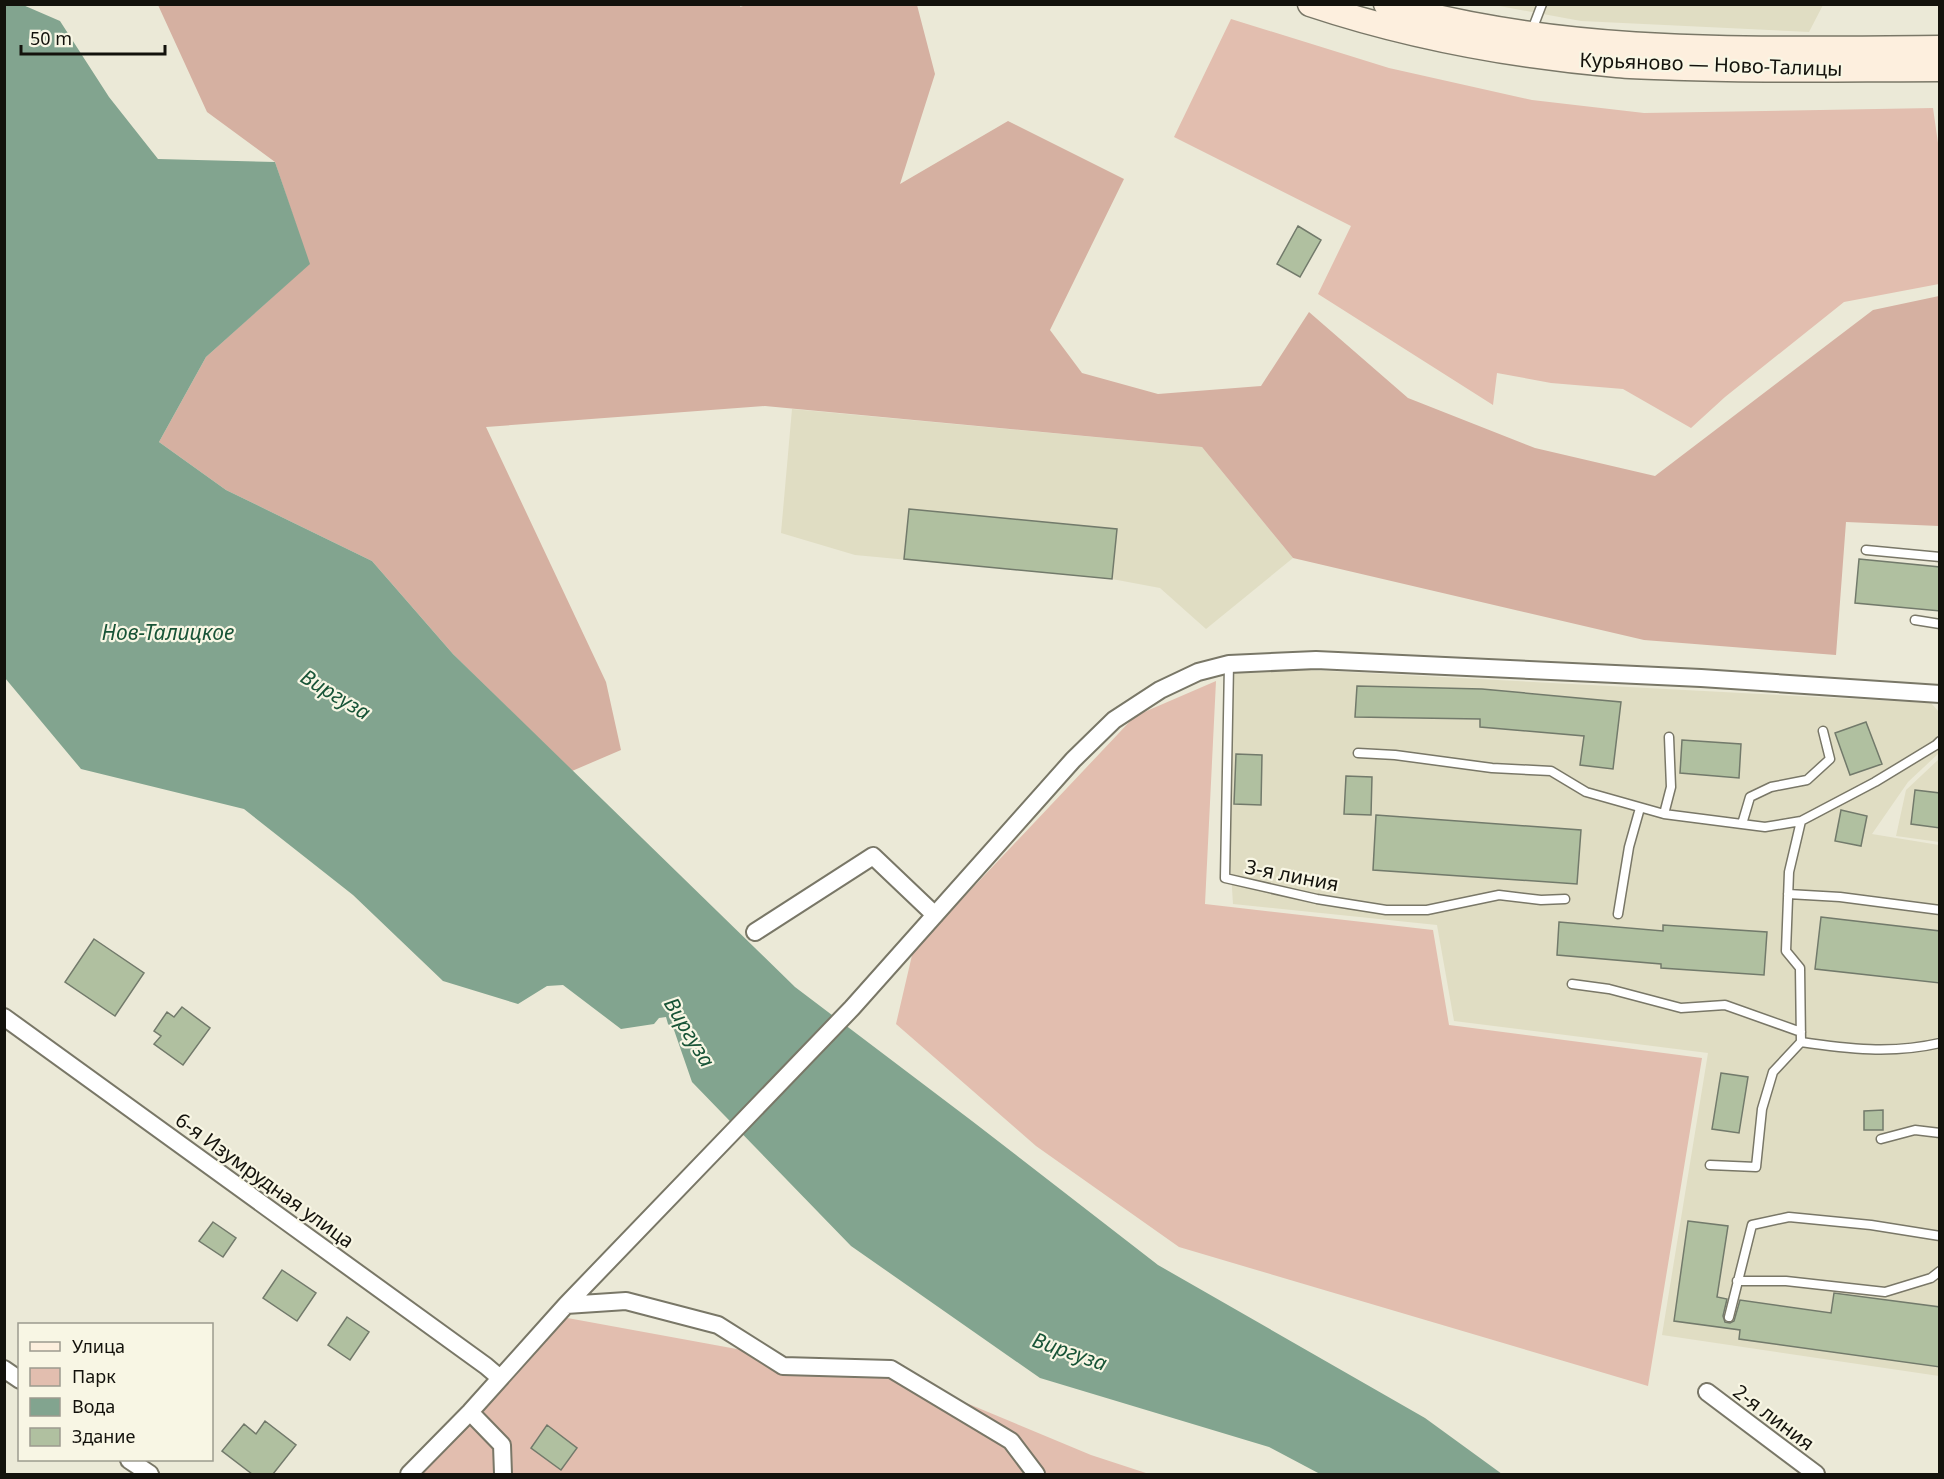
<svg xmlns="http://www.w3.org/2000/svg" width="1944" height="1479" font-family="'Noto Sans',sans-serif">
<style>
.built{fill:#e0ddc3}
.green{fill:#e2beaf}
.forest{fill:#d5b0a1}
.water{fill:#82a48f}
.building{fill:#b0c0a0;stroke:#727a6b;stroke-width:1.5}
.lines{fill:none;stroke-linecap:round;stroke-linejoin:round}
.service-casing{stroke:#797767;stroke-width:11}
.minor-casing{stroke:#797767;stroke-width:20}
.secondary-casing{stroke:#797767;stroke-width:27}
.service{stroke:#fff;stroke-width:8}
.minor{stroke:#fff;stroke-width:16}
.secondary{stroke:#fdefde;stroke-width:24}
.labels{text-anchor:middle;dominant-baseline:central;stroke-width:4.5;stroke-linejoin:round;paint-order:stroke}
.street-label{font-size:20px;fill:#13120c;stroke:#f8f6e4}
.water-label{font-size:21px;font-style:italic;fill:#185437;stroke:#f8f6e4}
</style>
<rect width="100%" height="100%" fill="#ebe9d7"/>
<path class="built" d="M1494,5H1823L1809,32L1581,21Z
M792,409L1202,447L1293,558L1206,629L1160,588L1112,579L855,555L781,533Z
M1231,666L1931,703L1939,712V753L1908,782L1872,834L1939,845V1376L1662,1335L1708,1053L1454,1021L1437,925L1233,904L1230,857Z
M1939,759V842L1896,836L1906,790Z"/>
<path class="green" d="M1231,19L1389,68L1532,100L1644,113L1933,108L1940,157L1939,284L1844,302L1725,397L1691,428L1623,389L1551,383L1497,373L1493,405L1318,294L1351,226L1174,137Z
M1216,681L1205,904L1433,930L1449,1025L1702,1058L1648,1386L1179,1247L1036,1146L896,1024L913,951L1135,716Z
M562,1317L916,1382L1091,1455L1149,1474H417Z"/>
<path class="forest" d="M749,4L917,5L935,74L900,184L1008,121L1124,179L1050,330L1082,373L1158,394L1261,386L1309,312L1408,398L1535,448L1655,476L1873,310L1939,296V526L1846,522L1836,655L1644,640L1293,558L1202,447L765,406L486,427L606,682L621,750L572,771L453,654L372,561L226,490L159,442L206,357L309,264L275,162L207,112L158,5H741L740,7Z"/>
<path class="water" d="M4,5H23L60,21L109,97L158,159L275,162L310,264L206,357L159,442L226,490L372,561L453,654L795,987L972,1121L1158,1265L1425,1418L1502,1474H1320L1269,1447L1040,1378L851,1246L692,1082L674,1030L668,1024L666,1017L659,1018L654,1024L621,1029L563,985L547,986L518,1004L443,981L353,895L244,809L81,769L5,678Z"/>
<path class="building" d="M1298,226L1321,240L1300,277L1277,264Z
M909,509L1117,529L1112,579L904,559Z
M1859,559L1940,567V611L1855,603Z
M1357,686L1482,689L1621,702L1613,769L1580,765L1584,736L1480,727V719L1355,717Z
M1866,722L1882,764L1850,775L1835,733Z
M1682,740L1741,744L1739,778L1680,773Z
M1236,754L1262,755L1261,805L1234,804Z
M1346,776L1372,777L1371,815L1344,814Z
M1915,790L1940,793V828L1911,824Z
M1841,810L1867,816L1861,846L1835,841Z
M1376,815L1581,830L1577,884L1373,870Z
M1821,917L1940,931V983L1815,969Z
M1559,922L1663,931V925L1767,932L1764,975L1661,968V964L1557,955Z
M94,939L144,973L115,1016L65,982Z
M182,1007L210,1028L183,1065L154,1044L161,1036L154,1031L167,1012L174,1017Z
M1721,1073L1748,1077L1739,1133L1712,1129Z
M1883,1110V1130H1864V1111Z
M1688,1221L1728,1226L1717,1297L1727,1299L1723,1316L1725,1322L1730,1323L1734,1321L1740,1300L1831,1313L1834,1293L1940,1307V1367L1739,1339L1740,1330L1674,1321Z
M213,1222L236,1238L223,1257L199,1241Z
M282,1270L316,1293L297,1321L263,1298Z
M347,1317L369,1332L350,1360L328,1345Z
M265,1421L296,1445L273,1474H252L222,1451L244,1424L256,1434Z
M547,1425L577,1448L561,1470L531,1448Z"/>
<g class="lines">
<defs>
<path id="service" d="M1532,30L1542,4
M1866,550L1940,557
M1915,620L1940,624
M1229,664L1225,878L1317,899L1386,910H1427L1499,895L1541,900L1565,899
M1358,753L1395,755L1492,768L1551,771L1586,792L1664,814L1765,827L1801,821L1875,782L1936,745L1940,741
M1664,814L1671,787L1669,737
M1801,821L1789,872L1786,951L1800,968L1801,1042C1847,1049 1893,1054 1940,1043
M1742,824L1750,797L1771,787L1807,780L1830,759L1823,731
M1788,894L1840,897L1940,910
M1618,914L1629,847L1640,808
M1572,984L1609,989L1681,1008L1725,1005L1801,1032
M1881,1139L1915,1130L1940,1133
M1710,1165L1756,1167L1762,1109L1773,1072L1801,1042
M1737,1281H1786L1885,1292L1931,1278L1940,1271
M1729,1317L1752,1225L1789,1217L1871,1225L1940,1236"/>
<path id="minor" d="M755,932L873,856L935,915
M4,1017L486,1366L500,1378
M566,1305L626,1301L718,1325L783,1366L891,1369L1011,1441L1036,1474
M4,1369L20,1380
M1707,1392L1816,1474
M470,1412L502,1445L503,1474
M129,1460L150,1474
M409,1474L470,1412L566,1305L852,1008L1073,760L1114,720L1160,690L1198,672L1229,664L1316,660L1701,678L1940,694"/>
<path id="secondary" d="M1310,4C1409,37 1513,56 1617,65C1639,67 1662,67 1685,68C1770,71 1855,69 1940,69
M1386,4C1567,56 1753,49 1940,48"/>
</defs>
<use href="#service" class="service-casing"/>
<use href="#minor" class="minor-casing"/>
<use href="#secondary" class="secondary-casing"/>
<use href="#service" class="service"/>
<use href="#minor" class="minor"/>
<use href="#secondary" class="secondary"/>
</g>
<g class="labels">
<g class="street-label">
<text transform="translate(1711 64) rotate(2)">Курьяново — Ново-Талицы</text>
<text transform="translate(1292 875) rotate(11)">3-я линия</text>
<text transform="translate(265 1180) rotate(36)">6-я Изумрудная улица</text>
<text transform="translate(1774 1417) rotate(37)">2-я линия</text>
</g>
<g class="water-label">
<text x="168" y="632">Нов-Талицкое</text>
<text transform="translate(336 694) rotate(31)">Виргуза</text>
<text transform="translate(690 1032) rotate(59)">Виргуза</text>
<text transform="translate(1070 1351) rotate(19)">Виргуза</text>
</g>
</g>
<rect width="1944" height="1479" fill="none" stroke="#13120c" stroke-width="12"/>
<rect x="18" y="1323" width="195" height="138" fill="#f8f6e4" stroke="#9c9b8e" stroke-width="1.5"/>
<rect x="30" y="1342" width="30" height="9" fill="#fdefde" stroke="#9c9b8e" stroke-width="1.5"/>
<text x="72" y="1353" font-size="18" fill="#13120c">Улица</text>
<rect x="30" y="1368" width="30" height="18" fill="#e2beaf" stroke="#9c9b8e" stroke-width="1.5"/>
<text x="72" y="1383" font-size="18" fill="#13120c">Парк</text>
<rect x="30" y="1398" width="30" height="18" fill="#82a48f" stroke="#9c9b8e" stroke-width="1.5"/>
<text x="72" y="1413" font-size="18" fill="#13120c">Вода</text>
<rect x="30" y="1428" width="30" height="18" fill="#b0c0a0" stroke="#9c9b8e" stroke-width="1.5"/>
<text x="72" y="1443" font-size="18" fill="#13120c">Здание</text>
<path d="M21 45v9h144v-9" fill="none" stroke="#13120c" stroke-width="3"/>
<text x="30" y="45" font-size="18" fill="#13120c" stroke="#f8f6e4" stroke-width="4.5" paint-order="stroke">50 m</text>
</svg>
